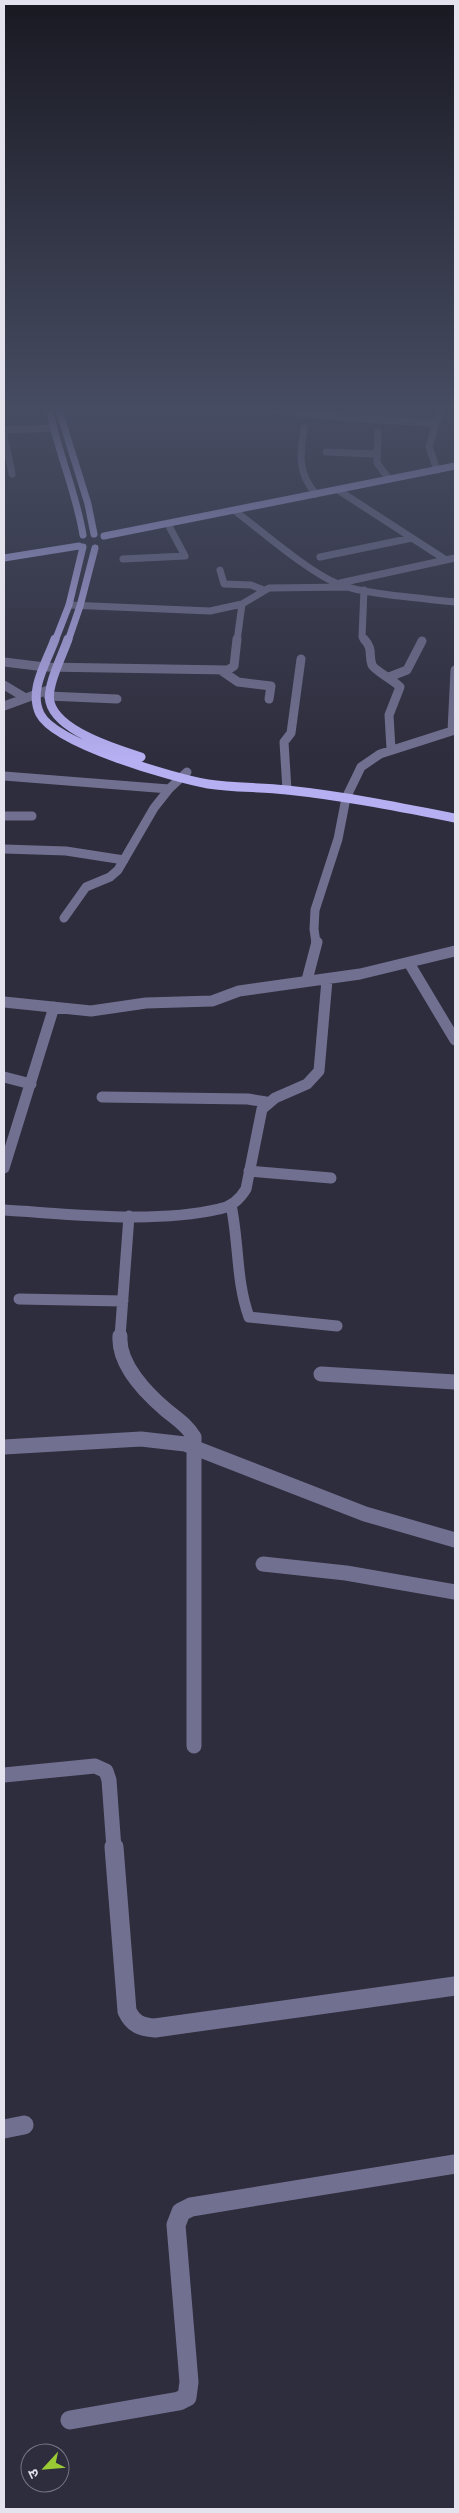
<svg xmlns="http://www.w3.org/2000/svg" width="459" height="2513" font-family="'Titillium Web','Noto Sans Devanagari',sans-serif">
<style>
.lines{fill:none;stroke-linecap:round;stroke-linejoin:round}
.minor-far4{stroke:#727090;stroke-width:7}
.minor-far3{stroke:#727090;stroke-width:9}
.minor-far2{stroke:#727090;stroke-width:11}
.minor-far1{stroke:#727090;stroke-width:15}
.minor{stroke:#727090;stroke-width:19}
.major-far1{stroke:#b6aff2;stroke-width:7}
.major{stroke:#b6aff2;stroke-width:9}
</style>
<rect width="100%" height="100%" fill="#2e2d3d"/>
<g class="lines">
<path class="minor-far4" d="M267,407L271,410L359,419L435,423
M304,428C300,454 297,473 316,494
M4,430L53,428
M378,432L377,463L389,479
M4,435L12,474
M326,452L376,454
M437,470L429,447L441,407
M338,490L446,560
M235,511C263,532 307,571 338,584C366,595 423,598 455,602
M320,557L412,538
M123,559L185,556L170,528
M220,570L224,584L251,585L264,590
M340,583L455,558
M364,590L362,637L365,641
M69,605L210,611L242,604L269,588L348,587
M237,641L242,604"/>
<path class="minor-far3" d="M364,639C374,650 368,654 372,665C375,671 394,680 400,687L389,715L391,749
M4,662L45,667L228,670L234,666L237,639
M222,671L238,682L271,686L269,699
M389,677L407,670L422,641
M4,685L24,697
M48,696L117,699
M4,706L48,690
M452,731L455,670
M4,776L169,789L187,772
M287,790L284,742L291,733L301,659
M4,816H32
M4,849L66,851L124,860
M64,918L86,887L110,877L118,870L154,808L169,789
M316,943L314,929L315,910L338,839L346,798L361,767L380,754L455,730"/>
<path class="minor-far2" d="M409,963L455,1040
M307,980L317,942
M4,1002L91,1011L146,1003L212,1001L239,991L360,974L455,951
M4,1077L31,1084
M102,1097L248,1099L266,1102
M4,1168L54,1007
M249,1171L331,1178
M231,1205C239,1242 236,1282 249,1317L337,1326
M4,1210C71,1214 154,1224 219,1209C231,1207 240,1199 246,1189L262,1109L275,1098L307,1084L319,1071L327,980
M19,1299L123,1301
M120,1337L129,1216"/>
<path class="minor-far1" d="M120,1336C118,1364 146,1393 166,1410C177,1419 187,1425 194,1437V1746
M321,1374L455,1382
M4,1447L141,1439L185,1444L365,1514L455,1540
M263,1564L346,1573L455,1592
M4,1775L95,1766L106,1771L109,1780L114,1849"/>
<path class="minor" d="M114,1847L127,2011C133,2024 141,2027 155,2028L455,1986
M4,2129L24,2125
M70,2420L179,2401L187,2397L189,2382L176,2225L181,2212L191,2207L455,2164"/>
<path class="major-far1" d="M49,407C57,451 76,491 83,535
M58,407L88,504L94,534
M104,536L455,466
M4,558L79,546
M55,641L69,605L83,547
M68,641L80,606L95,548"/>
<path class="major" d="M55,639C47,662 28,690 40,714C55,744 174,778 208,784C234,788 261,787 287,790C344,796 399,807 455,818
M68,639C63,654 46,687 50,702C57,731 116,749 141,757"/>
</g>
<linearGradient id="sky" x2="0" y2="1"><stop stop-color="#191922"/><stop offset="0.54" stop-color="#464c62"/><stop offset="1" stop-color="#464c62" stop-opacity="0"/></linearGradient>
<rect width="459" height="759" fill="url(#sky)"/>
<rect width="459" height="2513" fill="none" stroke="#e3e2ed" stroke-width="10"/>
<g transform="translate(45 2468) rotate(244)"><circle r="24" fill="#2e2d3d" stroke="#767583"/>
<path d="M0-4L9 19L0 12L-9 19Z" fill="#9acb35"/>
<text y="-8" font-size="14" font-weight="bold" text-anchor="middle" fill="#e3e2ed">उ</text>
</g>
</svg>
